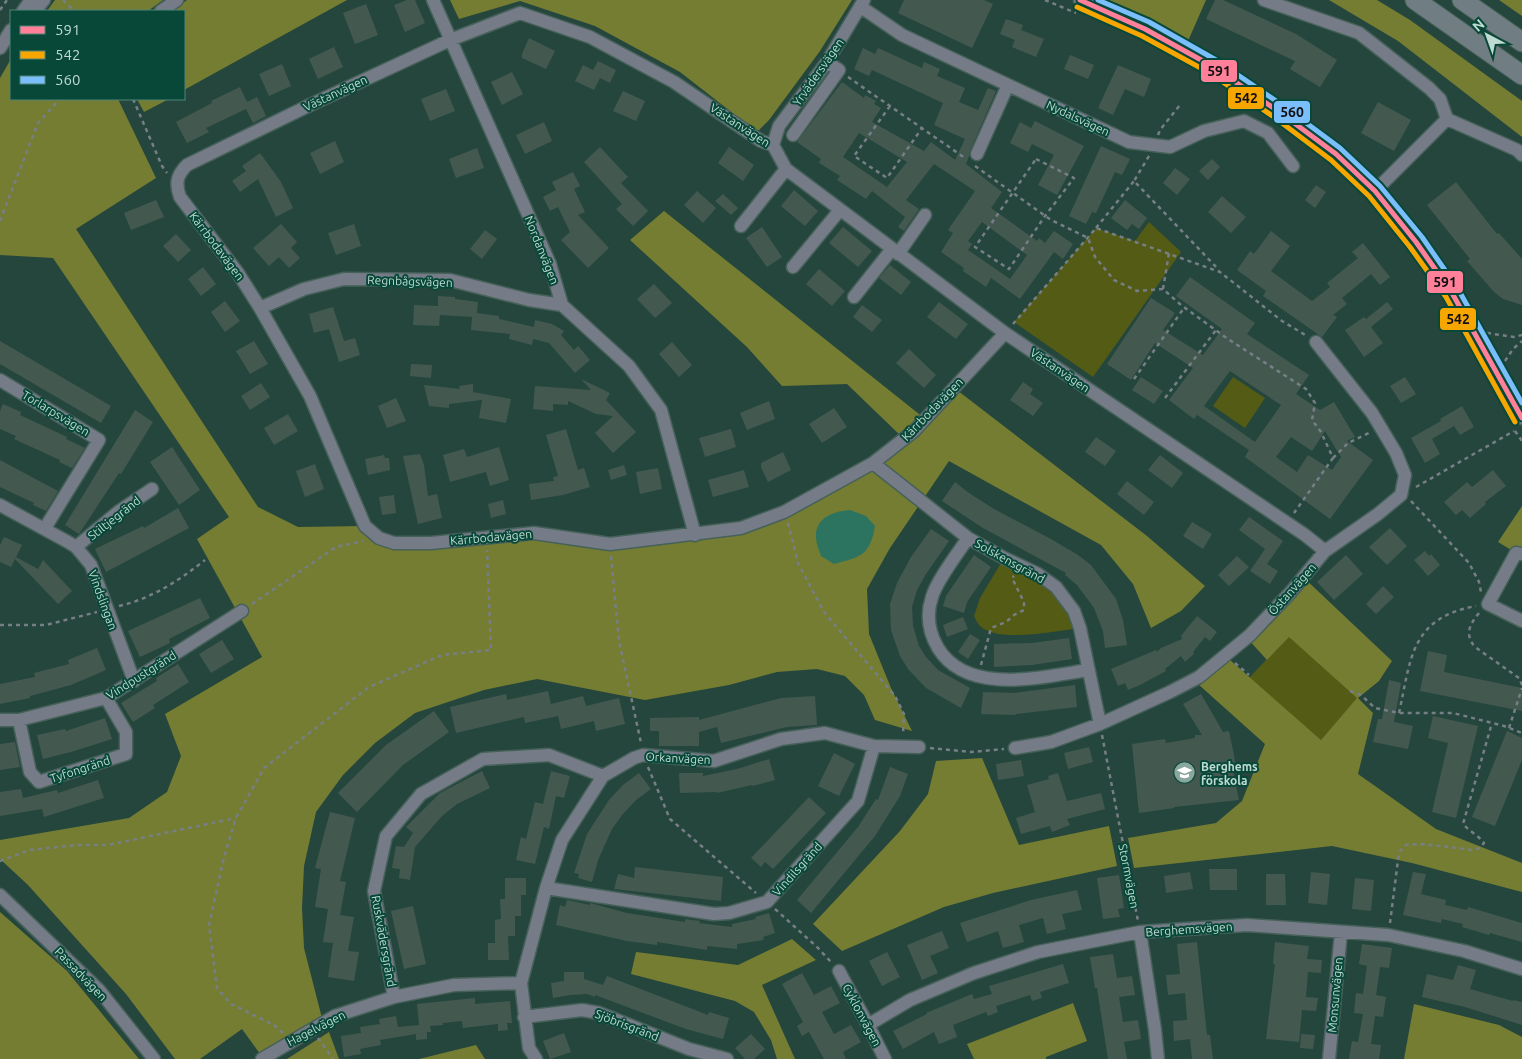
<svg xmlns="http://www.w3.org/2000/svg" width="1522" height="1059" font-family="Ubuntu,sans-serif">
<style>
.green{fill:#545b14}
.forest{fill:#757d32}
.water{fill:#2d7460}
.building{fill:#435950;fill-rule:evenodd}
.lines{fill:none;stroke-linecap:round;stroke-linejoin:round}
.minor-casing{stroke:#466159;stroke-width:15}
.highway-casing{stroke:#466159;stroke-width:21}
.path{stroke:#777f86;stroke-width:2.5;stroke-dasharray:4 4;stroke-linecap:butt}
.minor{stroke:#757c88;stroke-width:12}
.highway{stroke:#707d82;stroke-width:19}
.bus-1-casing{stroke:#084839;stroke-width:9}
.bus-2-casing{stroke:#084839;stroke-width:9}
.bus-3-casing{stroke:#084839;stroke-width:9}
.bus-1{stroke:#ff8098;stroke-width:5}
.bus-2{stroke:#f7a600;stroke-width:5}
.bus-3{stroke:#7abffc;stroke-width:5}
.labels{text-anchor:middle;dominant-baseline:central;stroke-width:4;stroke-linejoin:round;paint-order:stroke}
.street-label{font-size:12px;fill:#bfdbd1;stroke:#084839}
.poi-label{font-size:12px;font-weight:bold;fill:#bfdbd1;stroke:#084839;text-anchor:start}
.line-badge{stroke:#084839;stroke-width:2}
.pale-badge-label{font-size:14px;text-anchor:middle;font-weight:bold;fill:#111}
</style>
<rect width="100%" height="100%" fill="#25463d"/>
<path class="green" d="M1149,222L1181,252L1093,377L1014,322L1096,228L1135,241Z
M1233,377L1265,398L1245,428L1213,406Z
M1004,558L1056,587L1080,628C1056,631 1007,641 986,630C979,627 977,622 974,616L980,598Z
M1289,636L1358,698L1321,740L1249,678Z"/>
<path class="forest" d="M55,0H163L148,11H47Z
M187,0H347L184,90V11H172Z
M450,0H852L820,51L769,120L757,132L680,72L595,26L520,1L459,19Z
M1101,0H1206L1188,41L1162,26Z
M1329,0H1377L1410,20L1522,101V137L1398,41Z
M1499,0H1522V16Z
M11,59V99H118L156,178L76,229L258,507L298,527L365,526L394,543L534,533L610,544L695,535L784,512L903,438L847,384L782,386L747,347L630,240L664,211L924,418L953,387L1147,536L1205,586L1181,611L1151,628L1133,584L1101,545L949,461L890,548L867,589L869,634L891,688L912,731L875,720L864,695L845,676L817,669L777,672L729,685L645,700L537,679L484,690L415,713L375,743L343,775L316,812L304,866L302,908L304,948L323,1022L263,1058L242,1029L200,1059H175L126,994L28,885L0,859V840L129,818L167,792L181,756L165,714L262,657L197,539L229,517L53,258L0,255V78Z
M137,99H169L144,112Z
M1522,506V554L1516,553L1498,542Z
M1303,577L1392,661L1379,681L1358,698L1373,713L1358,774L1436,829L1522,863V892L1412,863L1332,846L1134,868L1128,838L1216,823L1242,801L1265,744L1198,684L1230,660L1321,740L1357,698L1289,637L1267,660L1247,638Z
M982,758L1019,845L1109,826L1117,866L993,893L944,907L842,951L813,924L900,831L928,794L936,761Z
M0,912L67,971L139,1059H0Z
M792,939L816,960L762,985L795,1059H777L771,1040L754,1012L735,1001L631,974L636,952L738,965Z
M1073,1003L1087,1041L1046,1057V1059H974L967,1044Z
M1414,1004L1499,1025L1522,1037V1059H1404Z
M329,1032L339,1059H287Z
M476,1045L485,1059H419Z"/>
<path class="water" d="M850,510L866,516L875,526C870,556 860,557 834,564L821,556C819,550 816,543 816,537C815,517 835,511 850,510Z"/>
<path class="building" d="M407,0H415L425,23L405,32L394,5Z
M904,0H984L993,4L972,48L898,13Z
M1215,0H1223L1296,34L1337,60L1320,87L1290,69L1295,61L1206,19Z
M366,4L378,35L355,44L343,13Z
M1006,19L1023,25L1021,30L1044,39L1036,57L1012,47L1015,40L1000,34Z
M529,38L555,51L546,69L522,58V54Z
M334,47L343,67L318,79L309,59Z
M863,48L875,54L878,48L922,68L924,62L940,69L937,76L965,88L959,102L978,110L988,88L996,91L970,151L969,156L966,164L1002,192L991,208L1037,241L1039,238L1045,243L1054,231L1073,244L1063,259L1054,252L1020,299L991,278L986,287L963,271L964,268L941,252L953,233L948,230L975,191L934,164L906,200L919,209L904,231L898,227L905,217L872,191L866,199L837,180L840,176L819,163L821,159L797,142L842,82L864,98L865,95L876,101L874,104L881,108L872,122L924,151L931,142L955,160L965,139L934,125L943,103L872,70L869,76L854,69ZM859,133L907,162L887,187L843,157ZM982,222L1027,255L1010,279L968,250L972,244L968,241Z
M1070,55L1094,65L1088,79L1064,69Z
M598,61L616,70L610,83L600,78L594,90L575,81L583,65L593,70Z
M282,64L291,86L269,96L259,74Z
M1118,65L1151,79L1144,97L1125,89L1113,115L1098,108Z
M512,72L523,94L502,105L491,82Z
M240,87L247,102L257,97L266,116L253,123L246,109L206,128L209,132L187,143L176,122L212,103L211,101Z
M446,89L455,111L430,121L421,99Z
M623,91L645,101L636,121L613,111Z
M1378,102L1411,120L1394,151L1361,133Z
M1035,121L1084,146L1057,195L1038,185L1054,155L1032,144L1028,152L1010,143L1020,122L1031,128Z
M544,122L552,141L525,154L516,135Z
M335,141L344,162L320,174L310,153Z
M1101,146L1130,159L1122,175L1115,172L1096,213L1092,212L1086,224L1069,216Z
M600,147L628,177L621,183L648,211L633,226L616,209L622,204L584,162Z
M729,147L754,165L743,181L718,163Z
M477,148L484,168L456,178L449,159Z
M260,153L281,182L293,208L276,217L258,179L240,192L232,181L246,171L242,166Z
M1212,159L1220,167L1208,180L1199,171Z
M1175,168L1190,179L1177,195L1163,183Z
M573,172L580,186L574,189L585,212L578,215L609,248L588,268L561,240L570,232L558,207L550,211L543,197L556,190L552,182Z
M1456,182L1497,234L1499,233L1522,259V305L1503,299L1494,292L1467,261L1470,259L1427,205Z
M1316,185L1326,192L1315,208L1305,200Z
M794,190L818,211L805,226L781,206Z
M697,191L716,208L703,223L684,205Z
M723,194L738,208L731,215L715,201Z
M1222,196L1246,217L1231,233L1208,212Z
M156,200L164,217L131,230L124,213Z
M1125,200L1147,218L1139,229L1132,224L1127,230L1111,218Z
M281,224L297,242L291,248L300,258L289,268L279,257L269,266L253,248Z
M354,224L361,246L336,255L328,233Z
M762,227L782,257L767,267L746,238Z
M843,227L872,251L858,267L829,243Z
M485,230L497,239L482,259L470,249Z
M1271,231L1290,246L1271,271L1312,301L1330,287L1327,283L1358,258L1352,252L1363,243L1390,277L1380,285L1371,274L1342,298L1347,304L1333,315L1337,317L1322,337L1263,296L1266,291L1237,270L1250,251L1254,254Z
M176,234L191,250L178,262L163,246Z
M890,265L911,282L901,295L879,278Z
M203,267L216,284L201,296L188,279Z
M819,269L845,291L832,306L806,284Z
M1190,277L1255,323L1247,334L1309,375L1296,394L1320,410L1334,402L1355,437L1347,441L1373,460L1330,519L1245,457L1249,450L1197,415L1194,419L1169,400L1193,368L1155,343L1131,380L1107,364L1151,298L1175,313L1163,330L1203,355L1222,329L1176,296ZM1230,371L1281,405L1255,442L1204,406ZM1325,431L1341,457L1332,470L1308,455L1297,472L1276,457L1291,437L1312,451Z
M654,284L672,303L655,318L637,299Z
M438,296L455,297V299L478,302L477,313L499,316V319L534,327L535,320L552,324L564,331L561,335L574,350L578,346L590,360L575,373L549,343L533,339L532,345L509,339L510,334L471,330L472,317L440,315L439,326L413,325L414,305L438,306Z
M225,301L240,321L225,332L211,312Z
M939,302L968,324L956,339L927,317Z
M1387,302L1393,309L1371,327L1383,343L1364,357L1345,330L1364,317L1366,319Z
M862,305L882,320L872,332L853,317Z
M333,307L344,341L355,338L360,355L339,362L329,329L314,333L309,314Z
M0,341L111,406L101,423L0,364Z
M254,341L268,364L250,374L236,351Z
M672,342L692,365L679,377L659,354Z
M909,349L936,375L924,388L896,363Z
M411,364L432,365L431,378L410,376Z
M1141,377L1163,391L1154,404L1132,390Z
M1405,377L1416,394L1401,403L1390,386Z
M581,379L610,393L606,400L636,432L613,453L595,433L613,416L596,414L568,401V405L553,404V411L533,409L535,386L591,390Z
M1023,382L1033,389L1030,394L1043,403L1033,416L1010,400Z
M261,383L270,397L250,410L241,396Z
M473,384V392L511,399L506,423L479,418L482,400L449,404V408L429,406L424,385L460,389L459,386Z
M396,398L406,421L387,428L378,406Z
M769,401L775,419L747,430L740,413Z
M3,404L21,412L20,415L67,437L66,439L85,448L72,468L59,462L60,460L14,439L16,436L0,429V411Z
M1462,406L1474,427L1460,435L1454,426L1432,439L1440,454L1425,463L1411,438L1441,421L1440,419Z
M834,408L847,427L822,443L809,424Z
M135,410L153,422L121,474L119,473L79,534L65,525Z
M288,414L298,431L274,445L264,428Z
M566,429L578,470L584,468L590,487L563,495L531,500L529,484L554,481L553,477L558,476L546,435Z
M731,429L736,447L705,457L699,438Z
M1096,437L1116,451L1105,466L1085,452Z
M172,447L200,490L179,505L150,462Z
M499,447L509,480L490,486L486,472L450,482L443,455L464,449L467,457Z
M783,452L791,470L768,482L761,467V463Z
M420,454L424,465L428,496L437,494L442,518L418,524L403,456Z
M384,455L385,458H389L390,470L368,475L365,459Z
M1160,455L1183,473L1172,488L1148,470Z
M0,460L58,491L46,511L33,505L34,503L0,487Z
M315,464L324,489L305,497L296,471Z
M624,465L627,475L611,480L608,470Z
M658,468L662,489L640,494L636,472Z
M744,470L749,487L713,497L708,480Z
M1493,470L1506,486L1485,502L1486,504L1470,518L1462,510L1456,515L1444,502L1467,482L1472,487Z
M1127,481L1154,502L1144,515L1117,494Z
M955,482L969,493L994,509L1051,539L1078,555L1091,565L1116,599L1123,620L1127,645L1105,648L1103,631L1094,608L1077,585L1065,575L1066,573L983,528L942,501Z
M394,495L396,513L382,515L379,497Z
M503,500L506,514L491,518L488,504Z
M178,508L189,528L106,572L95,549L143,526L144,528Z
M1249,517L1283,541L1267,564L1278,571L1270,584L1250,571L1265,549L1239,530Z
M1192,522L1212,534L1203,549L1183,536Z
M1390,528L1407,546L1387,565L1369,547Z
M931,529L949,541L926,574L917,590L912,607L913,626L919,646L926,657L938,670L970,688L961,708L926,688L908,669L900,656L891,630L890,604L897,583L911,557Z
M4,537L22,545L16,557L38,569L43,560L72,591L58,604L15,559L11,567L0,562V545Z
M1425,551L1429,556L1431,554L1440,565L1428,576L1414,560Z
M974,555L991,567L967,602L964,613L943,606L946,596Z
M1346,555L1363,574L1334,600L1317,582Z
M1237,556L1249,567L1229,586L1218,575Z
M1383,586L1394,597L1376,614L1366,604Z
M200,598L210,618L169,639L170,643L140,657L128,631Z
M1197,616L1217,632L1210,641L1205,637L1193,652L1194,654L1185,662L1181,656L1165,669L1166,671L1140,685L1128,690L1125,683L1118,686L1111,669L1156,650L1157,652L1161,648L1182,639L1181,636Z
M963,617L968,629L947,637L943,625Z
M970,634L980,640L968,659L958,652Z
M1069,638L1072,659L1032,665L994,667V644L1032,643Z
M222,640L234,659L211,673L199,654Z
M97,648L106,670L71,685L30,696V698L0,704V684L35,677L34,673L69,664L68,660Z
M1428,651L1447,655L1444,672L1522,688V711L1420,691Z
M178,664L189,682L153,705L155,708L133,722L121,703L157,681L156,678Z
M1389,680L1401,683L1394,722L1413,726L1408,749L1373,742L1378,719H1382Z
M1075,685L1077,707L1016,714V715L981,714L983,692L1015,693Z
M548,691L551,704L583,696L586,706L619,698L625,724L596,731L594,721L561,729L558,716L525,723L524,717L456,733L450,707L506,694L507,700Z
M1201,694L1223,732L1229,731L1234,755L1236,771H1233L1239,800L1174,807V808L1139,813L1132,744L1165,739L1166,743L1195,738V735H1202L1183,704Z
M815,696L817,725L787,727L721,743L717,727L699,732V746H659V731H650V718L699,717V720L781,698Z
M434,711L449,732L403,765L357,812L338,793L386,745Z
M1433,716L1478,726L1456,818L1432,812L1448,743L1428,738Z
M105,718L112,739L71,752L43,759L37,735L65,729L66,731Z
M1507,731L1522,738V760L1495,826L1472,817Z
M15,742L20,767L0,770V744Z
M1089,747L1093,762L1068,769L1064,753Z
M834,753L855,764L839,796L818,786Z
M769,759L775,780L753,786L752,785L717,793V792L680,793L679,773H703V776L737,769Z
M1021,760L1024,776L998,780L996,764Z
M890,767L908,774L900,796L875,836L811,913L797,900L858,827L876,799L878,800Z
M482,771L490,788L457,804L442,816L415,847L410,880L399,878L400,869L392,868L396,846L404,847L413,833L406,827L440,793Z
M551,771L570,776L564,798L556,796L549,829L544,827L535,864L516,860L521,837L526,839L535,802L543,804Z
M639,773L651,789L636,800L623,814L612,829L598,860L592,882L578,878L579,874L574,873L587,834L609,800L623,785Z
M1058,773L1067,801L1101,793L1105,809L1067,819L1070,825L1052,832L1050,826L1021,834L1016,818L1035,812L1027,785L1049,779L1048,776Z
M98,780L104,798L44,817L42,809L0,816V792L21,789L23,798L57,790L58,793Z
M809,797L826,813L773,869L765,862L761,867L751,858Z
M330,812L355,818L340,881L346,882L340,915L354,917L348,951L359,952L354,981L328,977L333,943L323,942L328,909L315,907L321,869L315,868Z
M635,867L723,877L721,901L614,889L618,874L634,878Z
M1209,869H1237V890H1210Z
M1190,872L1193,889L1166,893L1164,876Z
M1311,872L1330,874L1327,905L1308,903Z
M1413,872L1426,874L1421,894L1446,900L1445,905L1467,910L1468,907L1522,923V942L1490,933L1489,935L1462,927L1463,924L1442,919L1441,923L1403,915Z
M1266,874H1285L1286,905H1266Z
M1119,875L1124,908L1118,909L1120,917L1103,919L1097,878Z
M505,878H526V895H521V916H515V936H508L509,960H488V943H495V920L501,919L500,899H505Z
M1355,878L1374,880L1371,911L1352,909Z
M1077,890L1082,910L1062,914L1066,929L1047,934L1043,918L1019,925L1024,942L1003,948L998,931L967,942L960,923L1031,900Z
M567,900L590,905V903L627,913L685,922V919L700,921L699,923L732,927V924L756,919L755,917L769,913L775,933L763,937L764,940L737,944V949L707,946V950L657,942V945L627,941L556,925L560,905L565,907Z
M413,906L426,964L404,969L391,911Z
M942,931L949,948L930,956L938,973L922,980L907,945Z
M1197,942L1207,1035H1210L1213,1059H1192L1190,1039L1174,1041L1173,1021L1187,1020L1185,993L1168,995L1166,975L1180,974L1177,944Z
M1275,942L1309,946L1307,959L1322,960L1321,973L1308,972L1306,997L1318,998L1316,1011L1302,1010L1299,1042L1266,1039L1275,964H1273Z
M1362,944L1392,948L1389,968L1380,967L1376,995L1386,997L1383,1017L1375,1016L1371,1044L1381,1045L1379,1059H1349L1352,1041L1358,1042L1363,1014L1354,1013L1356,993L1363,994L1367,966L1359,964Z
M887,952L900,977L882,986L869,961Z
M1113,954L1117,978L1132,976L1135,995L1119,997L1123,1022L1138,1020L1141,1039L1124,1042L1127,1059H1108L1097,988H1095L1090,957Z
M1063,964L1069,983L1040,992L1042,998L1032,1001L1030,995L996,1006L998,1012L988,1016L986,1012L953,1025L957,1037L939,1044L934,1032L903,1049L893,1031L927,1014L926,1013L972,994L974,999L992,994L989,986Z
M1458,965L1476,970L1470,989L1513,1001V1000L1522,1002V1025L1465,1007L1422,997L1427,974L1453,980Z
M564,972H584V979L603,985L607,976L708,1015L709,1012L729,1018L723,1039L686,1029L595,995V997L587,994L570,995L553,998L551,983L564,981Z
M802,973L814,995L831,986L840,1003L822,1012L834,1034L851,1025L861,1042L843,1052L846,1059H824L809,1032L802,1036L797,1026L803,1022L782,984Z
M475,998V1004L510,1001L512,1023H507L508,1030L498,1031V1024L463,1028L462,1021L443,1023V1025L430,1026L431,1032H427V1039L416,1040V1034L380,1040L381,1045L360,1049L361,1054L344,1057L341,1036L361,1033L360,1027L380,1024L379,1019L396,1016L398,1027L419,1025L417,1004Z
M564,1033L571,1052L550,1059L543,1041Z
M751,1034L765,1049L754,1059H745L735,1048Z
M1301,1034L1315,1035L1313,1049L1300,1048Z"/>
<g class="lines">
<defs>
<path id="minor" d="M433,0L550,264L562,305L629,366L661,410L695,535
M1080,0L1145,29L1212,66L1278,111L1336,154L1375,191L1416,242L1452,293L1522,418
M1264,0L1359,33L1429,88L1440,99L1447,119L1517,150L1522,155
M861,7L902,35L1129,142L1170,147L1204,131L1244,121L1268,133L1293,166
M23,11L31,0
M35,11L44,0
M161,11L177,0
M0,48L11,30
M793,135L839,70L827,62
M773,145L779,126L827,62L864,0
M977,154L1008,85
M1375,191L1447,119
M741,226L786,169
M898,254L925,215
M793,267L840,210
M854,297L892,249
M260,308L304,289L344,279L450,280L529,300L562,305
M1005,333L914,431L873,463L784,512L741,528L610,544L534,533L431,543H394L379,538L365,526L310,396L260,308L238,273L180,197C175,183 177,175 187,165L310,105L450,40L520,13L590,37L674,82L761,141L773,145L786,169L1005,333L1305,535L1325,551
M0,380L99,440L45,528
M873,463L968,538L1004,558L1038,574L1056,587L1074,611L1080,628L1100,724
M0,505L68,542L76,547L91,565L134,681
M968,538C958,553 937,580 932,597C926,615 928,631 938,648C967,696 1042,677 1088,670
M76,547L118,512L152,489
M1522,554L1516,553L1488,604L1522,621
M0,720H19L106,698L242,611
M19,720L30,772L39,782L126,754V732L106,698
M1015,748L1051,742L1100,724L1170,692L1199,677L1250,635L1290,593L1325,551L1378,514L1401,495L1405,475L1396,453L1372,413L1316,342
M546,888L714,914L729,913L767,902L858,801L874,746
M0,895L99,990L154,1059
M1140,932L1155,1030L1158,1059
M839,971L868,1025L885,1059
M394,997L374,891L386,836L421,794L483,759L549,755L603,776
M524,1017L582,1010L599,1013L689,1049L727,1059
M868,1025L910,1000L974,973L1038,952L1140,932L1247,925L1388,935L1464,951L1522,969
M262,1059L335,1016L394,997L454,985L521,983
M536,1059L529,1048L521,983L546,888L562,840L603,776L634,758L643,755L714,761L781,739L825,733L874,746L919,747
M1329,1059L1341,932"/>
<path id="highway" d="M1415,0L1522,75
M1462,0L1522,42"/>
</defs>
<use href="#minor" class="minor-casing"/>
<use href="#highway" class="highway-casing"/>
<path class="path" d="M63,0L74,11
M1045,0L1076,13
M0,10L7,0
M848,77L965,158
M133,99L162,166L167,173
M890,106L854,156L887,178L922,128
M1158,135L1160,130L1180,105
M1149,156L1134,181L1219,270
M1036,159L1074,178L1045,216L1009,269L975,247Z
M975,166L1051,220L1088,238L1095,257L1114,280L1137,291L1163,289L1181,305L1228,339L1306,389L1315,403L1312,420L1321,432L1333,458L1294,513
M0,221L38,123L60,99
M1096,228L1134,181
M1163,289L1169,253
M1013,324L1096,228L1220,272L1282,321L1307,336
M1487,333L1514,337L1522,335
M1505,361L1513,349L1522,341
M1134,379L1184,308
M1165,398L1216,330
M1515,431L1522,441
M1333,458L1348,443L1371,432
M1416,487L1514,431
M1411,501L1469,563L1479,582L1481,592
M788,523L798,563L824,612L895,696L904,714L903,734
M611,556L619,641L641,743
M252,604L336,547L363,541
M119,606C153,598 178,581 205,560
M1479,613C1470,624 1464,634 1475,647L1519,678L1522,685
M0,625H46L97,612
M1235,663L1249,675
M981,665L991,628L1006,622L1014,615L1024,610V602L1012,578L1014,576
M1350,691L1361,695L1375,708L1399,713H1453L1504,726L1522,733
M1399,713C1411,659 1410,618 1476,606
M1509,728L1522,688
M1102,735L1138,921
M930,748L971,752L1004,749
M648,767L670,819L756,893
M0,861L30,850L77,845H108L236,818
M775,909L817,947L831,962
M1390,923L1399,852L1406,845L1423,844L1472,850L1480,848L1484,843C1478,835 1470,832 1463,824L1492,723
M283,1033L274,1025L231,1004L217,988L209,925L224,857L236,818L264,768L369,687L442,655L491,650L487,550
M318,1038L333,1059"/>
<use href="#minor" class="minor"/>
<use href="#highway" class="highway"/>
<defs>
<path id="bus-1" d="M1080,0L1145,29L1212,66L1278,111L1336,154L1375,191L1416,242L1452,293L1522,418"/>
<path id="bus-2" d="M1077,7L1142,36L1208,72L1274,117L1331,160L1369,196L1410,247L1446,297L1515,422"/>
<path id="bus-3" d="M1098,0L1149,22L1216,60L1282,105L1340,148L1380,186L1422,237L1458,289L1522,403"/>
</defs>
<use href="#bus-1" class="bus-1-casing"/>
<use href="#bus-2" class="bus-2-casing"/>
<use href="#bus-3" class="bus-3-casing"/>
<use href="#bus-1" class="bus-1"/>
<use href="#bus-2" class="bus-2"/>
<use href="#bus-3" class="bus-3"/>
</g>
<defs>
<symbol id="school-disc" viewBox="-11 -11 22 22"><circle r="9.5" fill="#89a79d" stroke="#084839"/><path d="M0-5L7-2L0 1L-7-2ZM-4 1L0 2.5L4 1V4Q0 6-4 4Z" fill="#fff"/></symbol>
</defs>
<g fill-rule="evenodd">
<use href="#school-disc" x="1172" y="760" width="25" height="25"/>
</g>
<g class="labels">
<g class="street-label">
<text transform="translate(818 72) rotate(-55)">Yrvädersvägen</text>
<text transform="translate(335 93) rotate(-25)">Västanvägen</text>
<text transform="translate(1078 118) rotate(25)">Nydalsvägen</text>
<text transform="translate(740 125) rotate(33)">Västanvägen</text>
<text transform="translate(217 246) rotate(53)">Kärrbodavägen</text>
<text transform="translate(542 250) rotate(68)">Nordanvägen</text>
<text transform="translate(410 281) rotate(2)">Regnbågsvägen</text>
<text transform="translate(1060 370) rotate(34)">Västanvägen</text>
<text transform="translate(932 409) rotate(-46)">Kärrbodavägen</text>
<text transform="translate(56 413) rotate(31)">Torlarpsvägen</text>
<text transform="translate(114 518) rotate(-38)">Stiltjegränd</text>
<text transform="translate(491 537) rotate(-5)">Kärrbodavägen</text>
<text transform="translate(1010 561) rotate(29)">Solskensgränd</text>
<text transform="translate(1292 589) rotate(-48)">Östanvägen</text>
<text transform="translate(103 600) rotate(70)">Vindslingan</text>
<text transform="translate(141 675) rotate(-32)">Vindpustgränd</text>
<text transform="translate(678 758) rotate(3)">Orkanvägen</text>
<text transform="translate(80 769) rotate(-18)">Tyfongränd</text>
<text transform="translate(797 869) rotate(-48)">Vindilsgränd</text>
<text transform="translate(1129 876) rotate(79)">Stormvägen</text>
<text transform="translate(1189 929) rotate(-4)">Berghemsvägen</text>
<text transform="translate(384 941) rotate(80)">Ruskvädersgränd</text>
<text transform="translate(81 974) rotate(46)">Passadvägen</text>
<text transform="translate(1335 995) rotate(-85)">Monsunvägen</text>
<text transform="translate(862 1015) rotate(62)">Cyklonvägen</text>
<text transform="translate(627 1025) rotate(21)">Sjöbrisgränd</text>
<text transform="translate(316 1028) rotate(-27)">Hagelvägen</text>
</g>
<g class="poi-label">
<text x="1201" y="766">Berghems<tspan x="1201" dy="14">förskola</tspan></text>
</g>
</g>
<g class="line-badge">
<rect x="1200" y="59" width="38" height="24" rx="5" fill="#ff8098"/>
<rect x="1227" y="86" width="38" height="24" rx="5" fill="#f7a600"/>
<rect x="1273" y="100" width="38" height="24" rx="5" fill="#7abffc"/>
<rect x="1426" y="270" width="38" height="24" rx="5" fill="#ff8098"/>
<rect x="1439" y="307" width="38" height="24" rx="5" fill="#f7a600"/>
</g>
<g class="pale-badge-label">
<text x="1219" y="76">591</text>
<text x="1246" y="103">542</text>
<text x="1292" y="117">560</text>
<text x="1445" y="287">591</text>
<text x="1458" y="324">542</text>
</g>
<rect x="10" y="10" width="175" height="90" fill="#084839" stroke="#518376"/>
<rect x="20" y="26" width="25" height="8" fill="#ff8098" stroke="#518376"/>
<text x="55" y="35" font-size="15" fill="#bfdbd1">591</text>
<rect x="20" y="51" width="25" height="8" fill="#f7a600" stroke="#518376"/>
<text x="55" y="60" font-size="15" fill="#bfdbd1">542</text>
<rect x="20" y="76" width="25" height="8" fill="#7abffc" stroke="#518376"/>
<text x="55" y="85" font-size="15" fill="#bfdbd1">560</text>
<g transform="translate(1487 35) rotate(319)" stroke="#084839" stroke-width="4" paint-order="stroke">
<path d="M0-4L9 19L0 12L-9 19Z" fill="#bfdbd1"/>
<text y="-8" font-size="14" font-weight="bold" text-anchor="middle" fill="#bfdbd1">N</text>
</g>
</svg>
